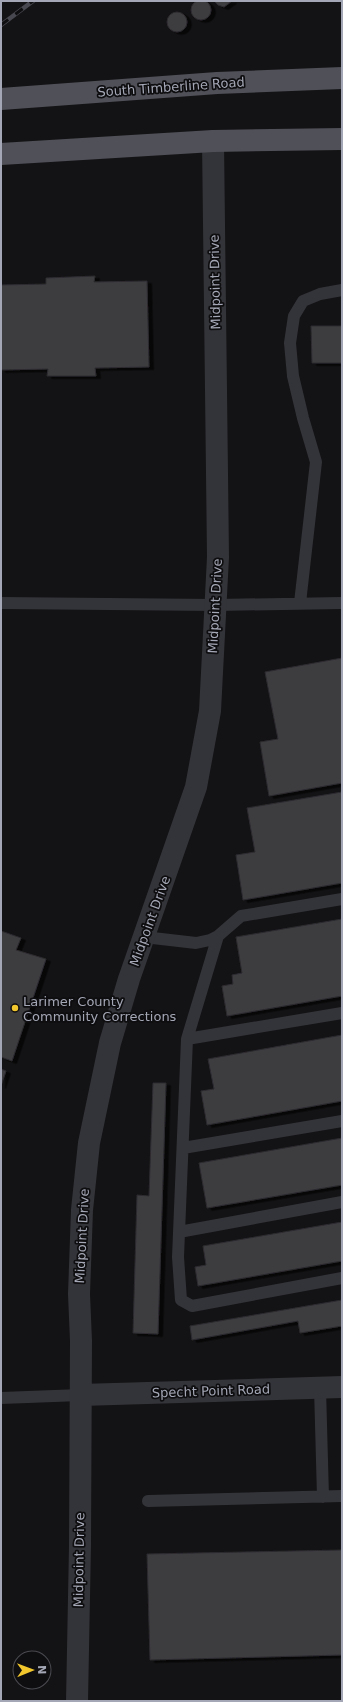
<svg xmlns="http://www.w3.org/2000/svg" width="343" height="1702" font-family="'DejaVu Sans',sans-serif">
<style>
.building{fill:#3d3c41;stroke:#2d2c30;filter:url(#shadow)}
.lines{fill:none;stroke-linecap:round;stroke-linejoin:round}
.lane{stroke:#333439;stroke-width:12}
.street{stroke:#333439;stroke-width:22}
.primary{stroke:#4f5058;stroke-width:22}
.rail-casing{stroke:#484950;stroke-width:4.5}
.rail{stroke:#0e0d0f;stroke-width:3;stroke-dasharray:9;stroke-linecap:butt}
.poi-dot{fill:#f1c72d;stroke:#0e0d0f;stroke-width:1.5}
.labels{text-anchor:middle;dominant-baseline:central;stroke-width:3.5;stroke-linejoin:round;paint-order:stroke}
.street-label{font-size:13px;fill:#a4a7b5;stroke:#0e0d0f}
.poi-label{font-size:13px;fill:#a4a7b5;stroke:#0e0d0f;text-anchor:start}
</style>
<defs>
<filter id="shadow"><feDropShadow dx="4.5" dy="2.5" stdDeviation="0" flood-color="#0009"/></filter>
</defs>
<rect width="100%" height="100%" fill="#131214"/>
<path class="building" d="M191 10a10 10 0 1 1 20 0a10 10 0 1 1-20 0Z
M214,1H232L224,7L218,5Z
M167 22a10 10 0 1 1 20 0a10 10 0 1 1-20 0Z
M95,276L94,282L147,281L149,367L95,368L96,376H47L48,369L1,370V285L46,284V278Z
M311,326H342V363H312Z
M342,658V783L269,796L260,742L278,739L265,672Z
M342,792V883L243,900L236,855L255,852L247,808Z
M342,919V996L227,1016L222,986L233,984L232,975L242,973L236,937Z
M1,931L21,938L16,950L46,959L12,1061L1,1057Z
M342,1035V1101L207,1125L201,1091L214,1089L208,1059Z
M1,1069L6,1071L1,1086Z
M153,1083H166L158,1334L133,1333L137,1195L149,1196Z
M342,1138V1185L207,1208L199,1163Z
M342,1222V1261L198,1286L195,1267L206,1265L203,1246Z
M342,1300V1326L300,1333L298,1321L192,1340L190,1326Z
M342,1550V1655L150,1660L147,1554Z"/>
<g class="lines">
<path class="lane" d="M1,603L216,605L342,603
M300,603L316,462L303,418L293,376L290,343L294,316L303,301L320,294L342,290
M218,936L187,1039L178,1257L181,1300L192,1306L342,1278
M144,937L196,943L210,940L218,936L241,916L342,899
M187,1039L342,1013
M183,1148L342,1121
M179,1232L342,1202
M320,1388L323,1497
M1,1398L81,1395
M148,1501L342,1496"/>
<path class="street" d="M81,1395L342,1387
M77,1701L80,1545L81,1341L79,1294L82,1210L89,1143L110,1043L129,979L196,787L210,711L218,557L213,141"/>
<path class="primary" d="M1,99L217,83L342,78
M1,154L213,141L342,139"/>
<defs>
<path id="rail" d="M1,25L33,1"/>
</defs>
<use href="#rail" class="rail-casing"/>
<use href="#rail" class="rail"/>
</g>
<circle class="poi-dot" cx="15" cy="1008" r="4"/>
<g class="labels">
<g class="street-label">
<text transform="translate(171 87) rotate(-4)">South Timberline Road</text>
<text transform="translate(215 282) rotate(-91)">Midpoint Drive</text>
<text transform="translate(215 606) rotate(-87)">Midpoint Drive</text>
<text transform="translate(150 921) rotate(-70)">Midpoint Drive</text>
<text transform="translate(82 1236) rotate(-87)">Midpoint Drive</text>
<text transform="translate(211 1391) rotate(-2)">Specht Point Road</text>
<text transform="translate(79 1560) rotate(-89)">Midpoint Drive</text>
</g>
<g class="poi-label">
<text x="23" y="1001">Larimer County<tspan x="23" dy="15">Community Corrections</tspan></text>
</g>
</g>
<rect width="343" height="1702" fill="none" stroke="#a4a7b5" stroke-width="4"/>
<g transform="translate(32 1670) rotate(89)"><circle r="19" fill="#0e0d0f" stroke="#4a4b51"/>
<path d="M0-3L7 15L0 10L-7 15Z" fill="#f1c72d"/>
<text y="-6" font-size="11" font-weight="bold" text-anchor="middle" fill="#a4a7b5">N</text>
</g>
</svg>
